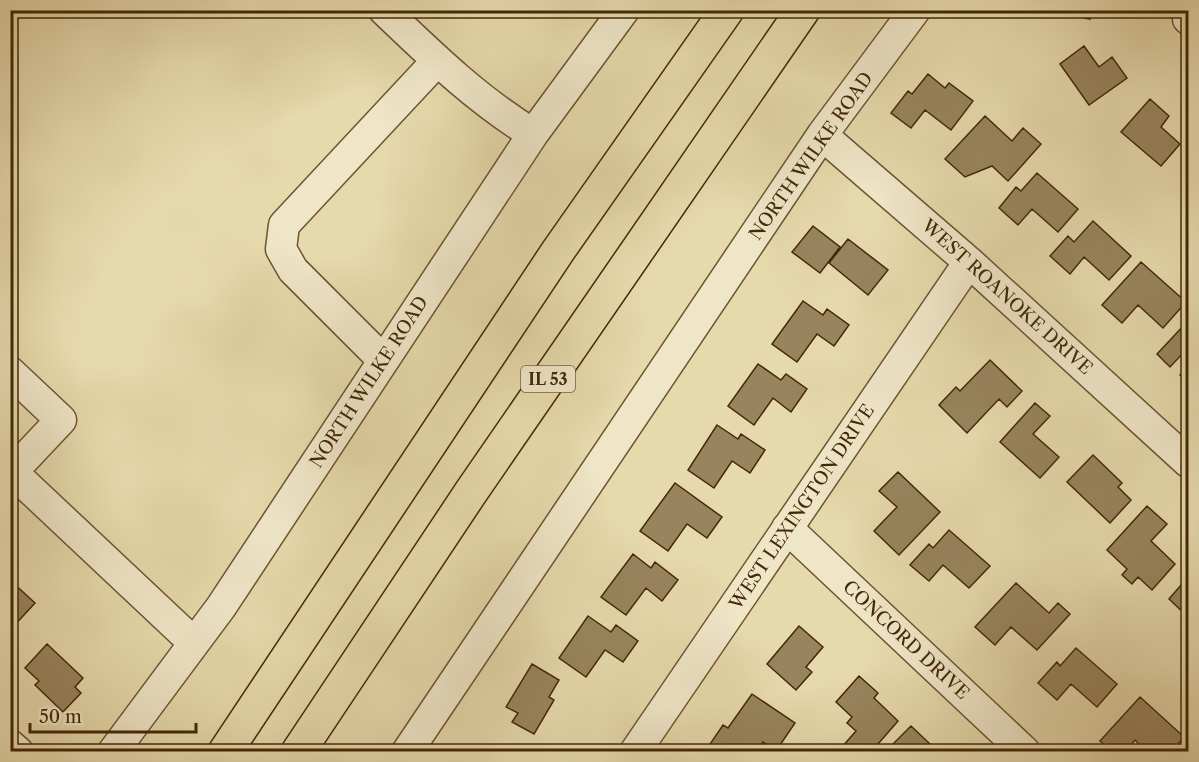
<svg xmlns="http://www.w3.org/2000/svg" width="1199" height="762" font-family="'Libre Caslon Text',serif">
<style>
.building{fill:#98845d;stroke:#432808;stroke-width:1.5}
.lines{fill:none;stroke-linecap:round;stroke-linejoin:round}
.minor-casing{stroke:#6c5431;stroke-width:33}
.highway-casing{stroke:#432808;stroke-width:36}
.minor{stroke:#efe6c8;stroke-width:30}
.highway{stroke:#e6d9ab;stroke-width:33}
.labels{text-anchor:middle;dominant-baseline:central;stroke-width:5;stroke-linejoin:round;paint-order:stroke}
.shield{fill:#efe6c8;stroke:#776142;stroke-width:1.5}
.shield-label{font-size:16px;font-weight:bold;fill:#432808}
.street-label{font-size:18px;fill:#432808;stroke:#efe6c8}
</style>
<rect width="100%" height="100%" fill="#e6d9ab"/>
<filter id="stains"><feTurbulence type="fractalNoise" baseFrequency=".00333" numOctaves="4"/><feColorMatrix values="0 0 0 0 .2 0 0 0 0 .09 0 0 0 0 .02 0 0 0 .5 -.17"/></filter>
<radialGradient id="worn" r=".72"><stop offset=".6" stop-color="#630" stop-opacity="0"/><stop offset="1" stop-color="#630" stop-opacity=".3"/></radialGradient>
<path class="building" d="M1045,10H1092L1090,19Z
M1084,46L1099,67L1112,57L1127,78L1089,105L1060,64Z
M928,74L945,88L949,83L973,101L951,130L925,110L911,128L891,113L908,91L912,94Z
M1150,99L1169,116L1161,127L1180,144L1161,166L1121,132Z
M985,116L1012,141L1023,128L1041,144L1008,181L992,166L965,177L945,159Z
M1037,173L1078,209L1058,232L1032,209L1018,225L999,208L1016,187L1021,191Z
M1093,221L1131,256L1109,280L1084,257L1070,274L1050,256L1068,236L1074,242Z
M813,226L840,247L820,273L792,252Z
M848,239L888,270L868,295L829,263Z
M1141,262L1186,302L1163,328L1138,305L1122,323L1102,305Z
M803,301L823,315L827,309L849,325L834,346L817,334L797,362L772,344Z
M1188,321V354L1185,351L1170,367L1157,354Z
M990,360L1022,391L1007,407L999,399L967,433L939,405L956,387L960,391Z
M758,364L781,380L786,374L807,389L791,412L773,398L754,425L728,406Z
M1188,366V384L1180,375Z
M1035,403L1050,416L1033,434L1059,457L1040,478L1000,442Z
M717,425L738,439L741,434L765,450L750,473L732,461L714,488L688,470Z
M1093,455L1122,483L1118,487L1131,500L1110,523L1067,482Z
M898,472L940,512L899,555L874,531L897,507L879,491Z
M675,483L722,517L707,538L687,524L668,551L640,531Z
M1147,506L1167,524L1151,541L1175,564L1152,590L1138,577L1132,584L1122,575L1127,569L1107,550Z
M949,530L990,566L969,588L943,565L929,581L910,565L929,544L933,548Z
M633,554L651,568L655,562L678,580L662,601L646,588L626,615L601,597Z
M1188,577V617L1169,599Z
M10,580L35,603L10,630Z
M1016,583L1049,613L1058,603L1070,614L1037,650L1011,627L995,645L975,627Z
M588,616L611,632L616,625L638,641L623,662L605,650L586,677L559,658Z
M799,626L823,647L806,667L812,672L796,690L767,664Z
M47,644L83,678L75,687L81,693L63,712L35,685L39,681L25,668Z
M1076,648L1117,684L1097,707L1071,684L1057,700L1038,683L1057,662L1060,666Z
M532,664L559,680L549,697L554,700L534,734L512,722L518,713L506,707Z
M859,676L878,693L874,698L898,721L871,752H847L842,747L856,731L847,723L852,717L836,702Z
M752,694L795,723L776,751L763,742L757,752L750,747L747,752H714L708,747L723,725L728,728Z
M1140,697L1184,737L1171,752H1147L1135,740L1125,752H1112L1100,741Z
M911,726L930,744L923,752H897L892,745Z"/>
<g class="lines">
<defs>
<path id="minor" d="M384,10C431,55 477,100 533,134
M1188,16V19
M822,135L969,262L1188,462
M383,360L293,270L281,249L284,225L437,61
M10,372L61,420L12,472
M10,470L194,643
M787,528L1025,752
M10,745L18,752
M113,752L221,607L533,134L624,10
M407,752L822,135L915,10
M635,752L969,262"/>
<path id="highway" d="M225,752L558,251L727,10
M298,752L471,492L803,10"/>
</defs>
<use href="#minor" class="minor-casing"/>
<use href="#highway" class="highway-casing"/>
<use href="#minor" class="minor"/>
<use href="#highway" class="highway"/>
</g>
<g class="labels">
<rect class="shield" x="521" y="366" width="54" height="26" rx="4.5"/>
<g class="shield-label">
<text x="548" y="379">IL 53</text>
</g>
<g class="street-label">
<text transform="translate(811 156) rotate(-55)">NORTH WILKE ROAD</text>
<text transform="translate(1007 297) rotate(42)">WEST ROANOKE DRIVE</text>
<text transform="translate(369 382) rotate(-57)">NORTH WILKE ROAD</text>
<text transform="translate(802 507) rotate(-56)">WEST LEXINGTON DRIVE</text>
<text transform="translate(906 640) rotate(43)">CONCORD DRIVE</text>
</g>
</g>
<rect width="1199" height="762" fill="none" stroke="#e6d9ab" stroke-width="36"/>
<rect x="12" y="12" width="1175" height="738" fill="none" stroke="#432808" stroke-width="3"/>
<rect x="18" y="18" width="1163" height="726" fill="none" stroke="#432808" stroke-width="1.5"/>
<path d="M30 723v9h166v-9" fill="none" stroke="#432808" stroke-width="3"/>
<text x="39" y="723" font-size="18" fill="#432808" stroke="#efe6c8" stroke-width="4.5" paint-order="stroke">50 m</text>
<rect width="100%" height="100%" filter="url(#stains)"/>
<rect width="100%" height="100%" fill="url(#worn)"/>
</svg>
